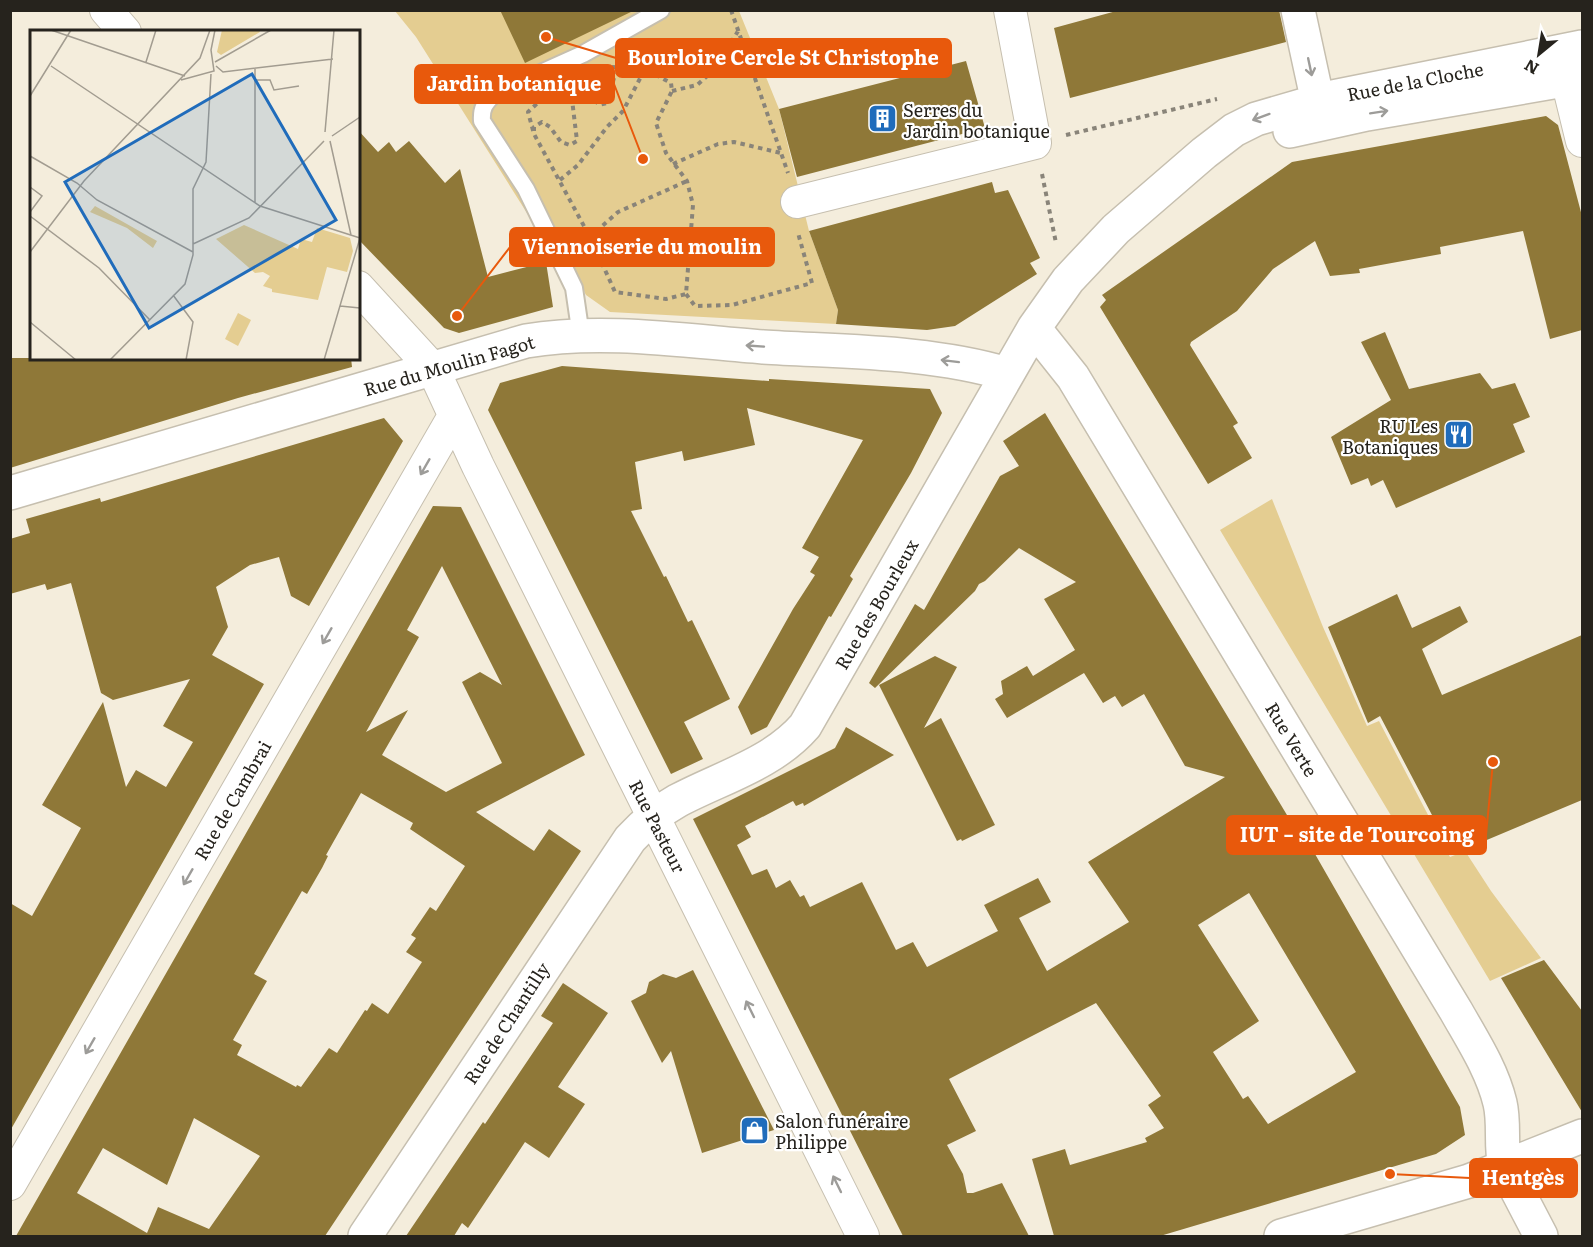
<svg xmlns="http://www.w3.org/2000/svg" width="1593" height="1247" font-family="Literata,serif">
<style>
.green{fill:#e4cd91}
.building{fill:#8f7838;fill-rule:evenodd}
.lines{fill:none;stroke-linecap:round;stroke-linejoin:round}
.lane-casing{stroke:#c6bfaf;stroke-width:20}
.street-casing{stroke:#c6bfaf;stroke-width:34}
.secondary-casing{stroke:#c6bfaf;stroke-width:36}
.path{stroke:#898479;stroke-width:4;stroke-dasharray:4.5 4.5;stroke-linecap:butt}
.lane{stroke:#fff;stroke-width:16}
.street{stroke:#fff;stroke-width:32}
.secondary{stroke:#fff;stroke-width:33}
.oneway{stroke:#9d9c99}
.labels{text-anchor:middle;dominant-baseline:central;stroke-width:4.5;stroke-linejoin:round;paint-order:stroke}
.street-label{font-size:18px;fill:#26231d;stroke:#fff}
.poi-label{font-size:18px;fill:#26231d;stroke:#fff;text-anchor:start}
.inset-road{fill:none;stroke:#a29c90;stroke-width:1.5}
.view{fill:#206cbb;fill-opacity:0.15;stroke:#206cbb;stroke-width:3}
.inset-edge{fill:none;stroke:#26231d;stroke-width:3}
.leader{fill:none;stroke:#e8590c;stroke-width:2}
.callout-dot{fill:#e8590c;stroke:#fff;stroke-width:2}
.callout{fill:#e8590c;stroke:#e8590c;stroke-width:2}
.callout-label{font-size:20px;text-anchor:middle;font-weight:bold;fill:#fff}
</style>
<rect width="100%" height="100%" fill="#f4eddc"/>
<path class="green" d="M395,11H739L779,109L809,231L838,310L836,324L610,312L586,295L555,236L544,240L416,37Z
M1272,499L1323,627L1367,726L1379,721L1450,857L1465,851L1491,891L1541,958L1490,981L1220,530Z"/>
<path class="building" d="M500,10H635L525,63Z
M1120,10H1279L1286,42L1070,98L1054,28Z
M966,61L985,128L797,177L779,109Z
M1546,116L1558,125L1582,216V330L1550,339L1523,231L1440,247L1441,254L1359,269L1360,273L1330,276L1315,241L1273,269L1237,311L1191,342L1190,345L1238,423L1233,426L1252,458L1208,484L1100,307L1106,300L1102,295L1292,162Z
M358,130L378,152L389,142L396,152L409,141L445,183L460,169L488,277L546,262L553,307L459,333L444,328L358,239Z
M992,182L995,193L1008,190L1040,258L1030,263L1037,274L955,326L927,330L836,324L838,310L809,231Z
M1385,332L1409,389L1480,373L1492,389L1515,383L1530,417L1513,424L1525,452L1396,508L1383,480L1371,486L1368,478L1351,485L1331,437L1391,400L1361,342Z
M10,358H351L352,367L238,398L10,468Z
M562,366L769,381V379L930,389L942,413L911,473L850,576L853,579L831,617L829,616L767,727L751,735L738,707L793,609L815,575L810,572L819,557L802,548L863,440L747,408L755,445L684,461L682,451L635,462L642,509L631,511L664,577L666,576L688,622L692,620L730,699L684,722L703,759L671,774L488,410L500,383Z
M1045,413L1311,855L1315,854L1460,1107L1465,1135L1436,1154L1160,1236H1054L1032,1159L1065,1149L1070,1165L1147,1142L1145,1138L1164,1128L1148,1105L1161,1096L1096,1003L949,1079L976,1131L947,1145L963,1174L967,1193H973L1002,1183L1029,1236H903L693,819L835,748L846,727L894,755L804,806L803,803L796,806L793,801L745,826L751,837L737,845L752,875L767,869L776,888L790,880L800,897L804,895L810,907L862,882L896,950L913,942L927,967L998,931L984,905L1038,878L1051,902L1019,918L1047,971L1129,922L1088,862L1225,777L1185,766L1144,694L1122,707L1115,696L1103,703L1084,673L1007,718L995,699L1003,694L1001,681L1027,666L1033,676L1075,650L1044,599L1076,582L1019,548L985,581L979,584L975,591L875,688L869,683L915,604L924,610L1000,476L1019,466L1003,441ZM1249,893L1356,1072L1268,1124L1248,1096L1243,1099L1213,1052L1259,1021L1198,925Z
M384,418L403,441L309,606L291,596L279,557L250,565L216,587L228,627L212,655L264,684L10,1131V903L32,916L81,828L42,805L103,702L126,787L136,770L166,787L193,742L163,726L190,679L113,700L101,693L71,583L47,590L45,584L10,594V539L30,533L26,519L100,498L101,502Z
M433,506L461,507L585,755L476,812L534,851L549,829L581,851L325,1236H16ZM442,566L502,685L480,672L462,682L502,763L446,792L382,755L408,710L366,732L419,637L407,630ZM361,793L413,823L410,829L465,866L436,911L430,907L411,935L416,938L406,952L422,962L388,1014L372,1003L367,1011L365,1010L337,1053L329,1048L301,1087L297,1085L296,1087L237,1055L242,1045L233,1040L267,981L254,974L302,891L307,894L322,868L328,856L326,855ZM194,1118L260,1156L209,1229L158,1207L147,1233L77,1193L103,1148L167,1185Z
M1397,594L1412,628L1460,606L1468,622L1422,649L1442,695L1582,635V800L1482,842L1481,839L1453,855L1380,716L1368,723L1328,627Z
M935,656L957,667L924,728L941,718L995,825L962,841L961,839L957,841L879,685Z
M1544,960L1582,1011V1112L1501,978Z
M693,970L774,1130L702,1153L671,1051L662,1063L631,1001L646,993L649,982L663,974L676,978Z
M563,983L608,1013L558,1087L585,1104L549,1158L525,1142L468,1228L462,1223L454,1236H406L483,1122L485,1124L553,1023L541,1016Z"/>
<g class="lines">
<defs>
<path id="lane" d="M581,336L574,288L526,189L482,121C481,108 485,103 494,94L583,54L661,10"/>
<path id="street" d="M106,10L125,32
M1561,55L1582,141
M797,202L1035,143L1010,10
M358,287L433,369L478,466L863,1236
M10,1184L454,416"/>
<path id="secondary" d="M1298,10L1322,121
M1290,131L1367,114L1582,77
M1034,328L1073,377L1456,1011C1473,1041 1492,1070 1500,1103C1505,1124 1500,1146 1505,1167L1541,1236
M10,493L526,341C603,328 685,341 763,347C843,352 930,351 1007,374
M365,1236L630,839C644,824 659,811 677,801C720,778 772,764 805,726L1034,328L1068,280L1116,229L1204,153L1234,130L1256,119L1328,98L1582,47
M1281,1236L1469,1181L1582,1136"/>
</defs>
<use href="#lane" class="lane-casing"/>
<use href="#street" class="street-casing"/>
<use href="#secondary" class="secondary-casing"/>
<path class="path" d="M731,10L788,173
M612,67L645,69L671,83L672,91L656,123L666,153L687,181L693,205L686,294L666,299L615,292L591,239L534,134L528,112L544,97Z
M672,91L697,85L716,68L738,31
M534,131V127L542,122L550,127L561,142L570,145L577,141L571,91L575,84L584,87L599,105L607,103L614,78L622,67
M1066,135L1217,99
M673,164L718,144L734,142L781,153
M1042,174L1056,243
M560,180L578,165L607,127L623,111L645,69
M591,239L601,227L618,212L687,181
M592,239L690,248
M686,294L695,306L732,305L812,283L798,233"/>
<use href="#lane" class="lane"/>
<use href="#street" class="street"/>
<use href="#secondary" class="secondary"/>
</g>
<defs><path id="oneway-shaft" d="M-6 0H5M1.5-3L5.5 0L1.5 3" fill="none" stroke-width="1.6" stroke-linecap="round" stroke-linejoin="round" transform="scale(1.5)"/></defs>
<g class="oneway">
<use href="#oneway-shaft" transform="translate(1310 67) rotate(78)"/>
<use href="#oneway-shaft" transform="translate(1379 112) rotate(-9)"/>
<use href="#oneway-shaft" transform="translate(1261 117) rotate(160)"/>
<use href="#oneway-shaft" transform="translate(755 346) rotate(-176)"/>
<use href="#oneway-shaft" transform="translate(950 361) rotate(-173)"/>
<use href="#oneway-shaft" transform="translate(425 467) rotate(120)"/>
<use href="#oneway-shaft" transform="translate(327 636) rotate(120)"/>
<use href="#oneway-shaft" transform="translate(188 877) rotate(120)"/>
<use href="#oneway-shaft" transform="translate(750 1009) rotate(-116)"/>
<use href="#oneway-shaft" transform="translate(90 1046) rotate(120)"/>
<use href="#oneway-shaft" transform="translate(837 1184) rotate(-116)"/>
</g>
<defs>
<symbol id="building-square" viewBox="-11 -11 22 22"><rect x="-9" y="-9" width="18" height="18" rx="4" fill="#206cbb" stroke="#fff"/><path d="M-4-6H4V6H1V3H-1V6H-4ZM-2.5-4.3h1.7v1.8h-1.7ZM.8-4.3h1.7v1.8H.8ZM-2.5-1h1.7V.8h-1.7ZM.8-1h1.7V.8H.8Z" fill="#fff"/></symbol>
<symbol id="restaurant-square" viewBox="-11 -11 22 22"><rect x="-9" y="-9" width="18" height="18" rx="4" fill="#206cbb" stroke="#fff"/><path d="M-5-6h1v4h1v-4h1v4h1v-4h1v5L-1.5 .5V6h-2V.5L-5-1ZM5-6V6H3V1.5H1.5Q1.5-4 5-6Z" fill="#fff"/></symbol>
<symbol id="shop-square" viewBox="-11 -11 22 22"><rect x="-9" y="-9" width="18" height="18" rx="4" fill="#206cbb" stroke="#fff"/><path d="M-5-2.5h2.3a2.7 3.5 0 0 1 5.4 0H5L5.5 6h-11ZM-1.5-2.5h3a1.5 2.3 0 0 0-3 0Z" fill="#fff"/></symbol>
</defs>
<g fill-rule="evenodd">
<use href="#building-square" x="866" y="102" width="33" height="33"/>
<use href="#restaurant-square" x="1442" y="418" width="33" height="33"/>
<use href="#shop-square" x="738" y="1114" width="33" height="33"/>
</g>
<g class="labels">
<g class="street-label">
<text transform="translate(1415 81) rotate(-11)">Rue de la Cloche</text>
<text transform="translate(449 365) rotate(-16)">Rue du Moulin Fagot</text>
<text transform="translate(876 604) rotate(-60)">Rue des Bourleux</text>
<text transform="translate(1292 739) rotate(59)">Rue Verte</text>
<text transform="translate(232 800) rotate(-60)">Rue de Cambrai</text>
<text transform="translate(658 826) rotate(63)">Rue Pasteur</text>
<text transform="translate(506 1023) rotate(-57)">Rue de Chantilly</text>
</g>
<g class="poi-label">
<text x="903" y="109">Serres du<tspan x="903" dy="21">Jardin botanique</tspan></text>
<text x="1438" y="425" text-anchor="end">RU Les<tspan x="1438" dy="21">Botaniques</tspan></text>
<text x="775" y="1120">Salon funéraire<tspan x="775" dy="21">Philippe</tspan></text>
</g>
</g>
<g transform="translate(30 30)">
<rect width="330" height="330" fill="#f4eddc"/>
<path d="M192,0H229L230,2L191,25L187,22ZM65,176L127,211L123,218L97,198L60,182ZM214,195L268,219L271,209L282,212L287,198L320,208L323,221L317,242L297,237L288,270L242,262V259L233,256L240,246L233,242L225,243L186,209ZM208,283L221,290L208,316L195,309Z" fill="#e4cd91"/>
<path class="inset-road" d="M21,0L155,46M116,32L126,0M185,32L241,0M21,36L230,176L330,208M186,36L193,42L303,29M225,38V172M151,50L184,41L181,20L185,0M225,50H240L244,60L269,56M0,66L41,0M295,102L304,0M302,106L330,87M300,111L321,205M0,126L47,153L67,170L163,222M0,157L12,166L0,182M0,186L69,238L120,290M163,214L219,188L294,111M0,222L54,151L170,28L180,0M143,265L163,292L156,330M310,276L330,278M0,292L46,330M80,330L155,254L163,225V159L176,132L181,44M294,330L330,208"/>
<path class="view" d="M222,44L306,190L119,298L35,152Z"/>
<rect width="330" height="330" class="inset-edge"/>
</g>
<path class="leader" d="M546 37L616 58M643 159L614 84M457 316L510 247M1493 762L1486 835M1390 1174L1470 1178"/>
<g class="callout-dot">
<circle cx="546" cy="37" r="6"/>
<circle cx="643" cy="159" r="6"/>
<circle cx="457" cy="316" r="6"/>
<circle cx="1493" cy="762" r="6"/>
<circle cx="1390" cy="1174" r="6"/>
</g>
<g class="callout">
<rect x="616" y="39" width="335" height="38" rx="6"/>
<rect x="415" y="65" width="199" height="38" rx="6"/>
<rect x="510" y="228" width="264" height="38" rx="6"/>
<rect x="1227" y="816" width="259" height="38" rx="6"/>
<rect x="1470" y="1159" width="107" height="38" rx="6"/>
</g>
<g class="callout-label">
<text x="783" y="65">Bourloire Cercle St Christophe</text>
<text x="514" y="91">Jardin botanique</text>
<text x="642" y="254">Viennoiserie du moulin</text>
<text x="1357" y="842">IUT − site de Tourcoing</text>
<text x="1523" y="1185">Hentgès</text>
</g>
<rect width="1593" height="1247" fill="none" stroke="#26231d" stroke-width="24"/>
<g transform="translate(1539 54) rotate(210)" stroke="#ffffff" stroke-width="4.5" paint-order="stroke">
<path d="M0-4.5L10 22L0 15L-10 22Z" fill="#26231d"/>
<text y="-9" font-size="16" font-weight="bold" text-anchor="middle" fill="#26231d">N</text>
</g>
</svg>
